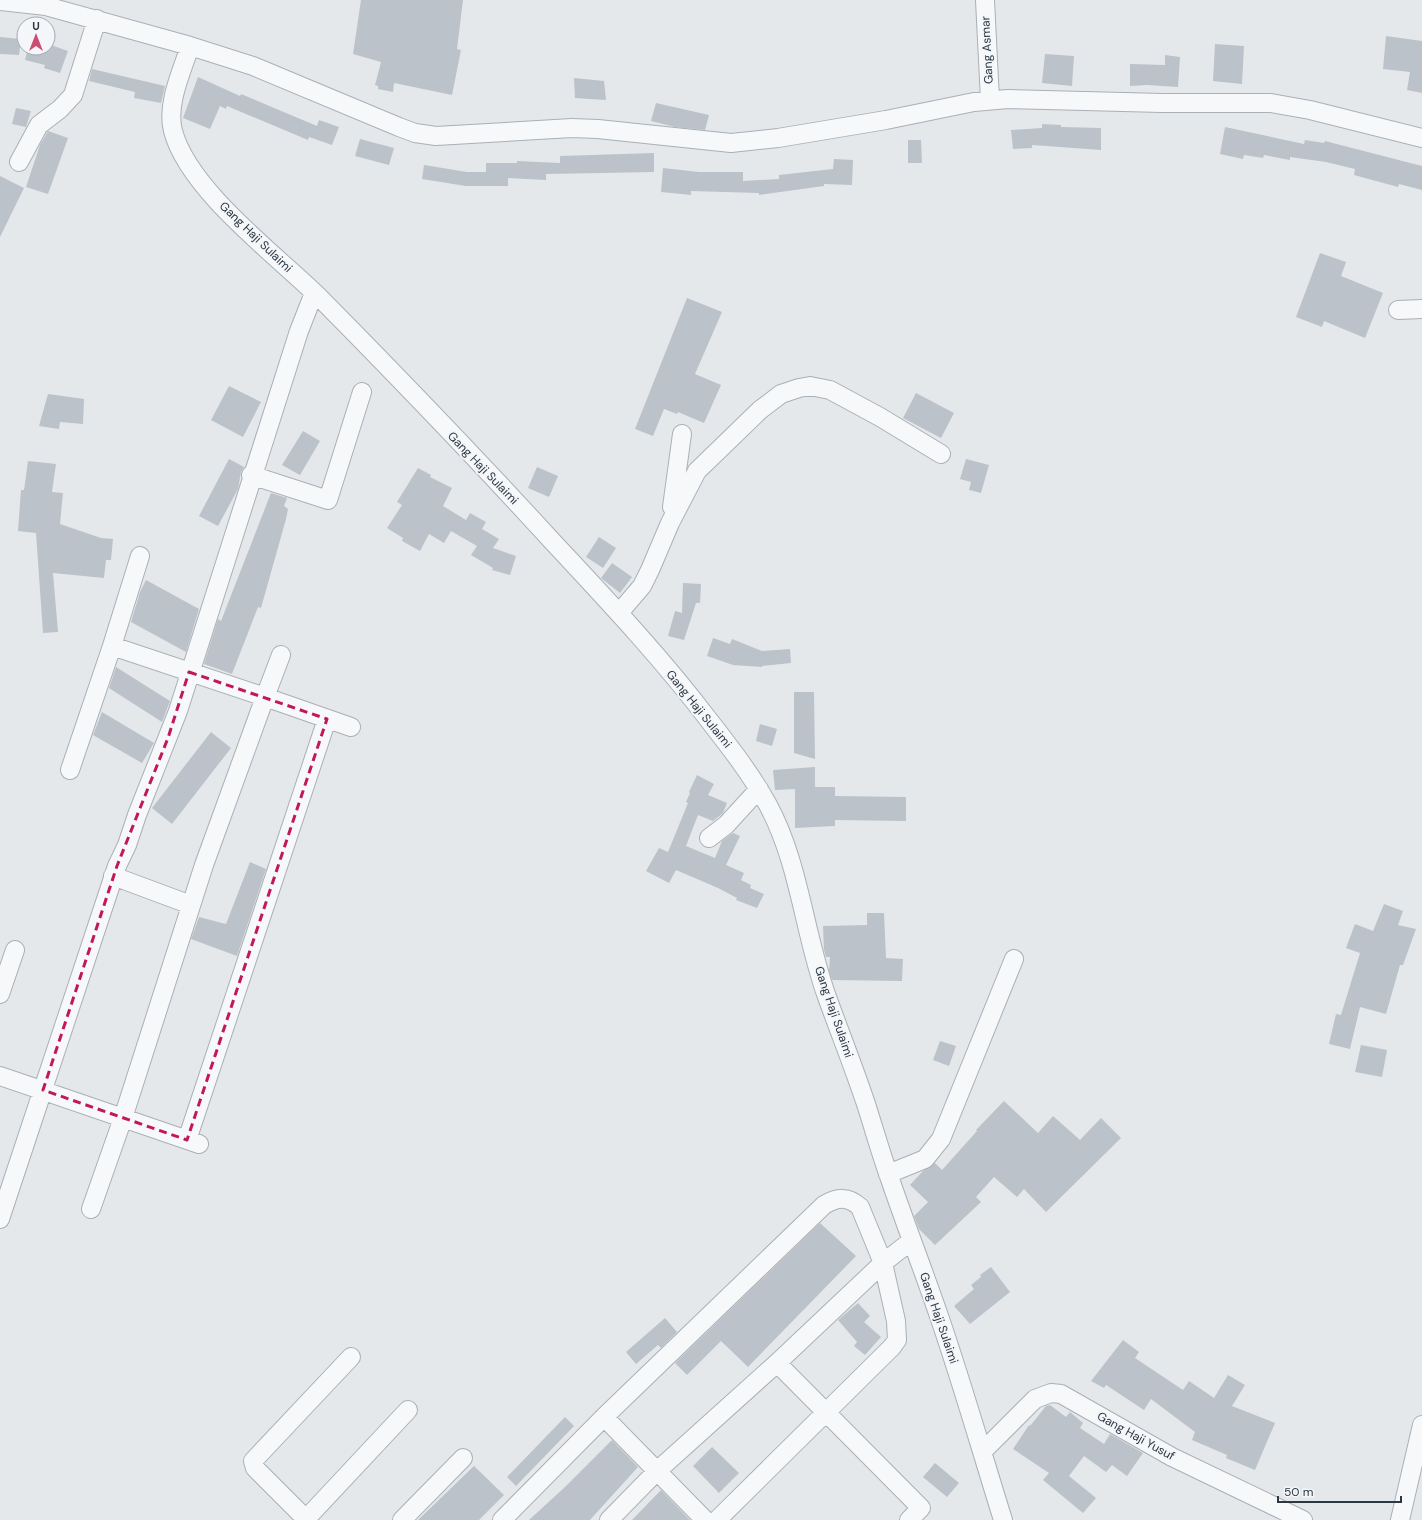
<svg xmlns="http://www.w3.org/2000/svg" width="1422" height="1520" font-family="'DM Sans',sans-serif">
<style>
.building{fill:#bbc2c9}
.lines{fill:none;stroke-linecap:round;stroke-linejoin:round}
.minor-casing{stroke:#a9b0b6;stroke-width:20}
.minor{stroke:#f7f8fa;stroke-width:18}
.marked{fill:none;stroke:#c2185b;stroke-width:3;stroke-dasharray:8 5;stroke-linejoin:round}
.labels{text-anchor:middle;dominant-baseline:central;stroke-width:4;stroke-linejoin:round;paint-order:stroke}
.street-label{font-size:12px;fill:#2b3844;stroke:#f4f6f9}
</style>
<rect width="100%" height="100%" fill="#e4e8eb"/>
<path class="building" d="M361,0H463L457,49L461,50L452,95L394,83L393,92L378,89V86L375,85L381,62L353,54Z
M1386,36L1422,41V93L1407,90L1410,72L1383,69Z
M0,37L21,39L19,55L0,54Z
M1215,44L1244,46L1242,84L1213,81Z
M51,45L68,51L60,73L44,68L45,65L25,60L28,48H51Z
M1045,54L1074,56L1072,86L1042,83Z
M1165,55L1180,57L1178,87L1147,85L1130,86V64L1165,65Z
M92,69L165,86L161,103L134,98L135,92L89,81Z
M198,77L240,96L241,94L317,126L319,120L339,127L332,145L309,137L308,140L227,106L226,109L220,106L210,129L183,118Z
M574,78L604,81L606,100L575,98Z
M656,103L709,115L705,130L675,127L651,121Z
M16,108L31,111L26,127L12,124Z
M1042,124L1061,125V127L1101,128V150L1032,145V148L1013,149L1011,130L1042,128Z
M1225,127L1304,144L1305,140L1324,143L1325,141L1422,166V190L1399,184L1398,187L1354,175L1355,169L1326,162L1290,157V160L1264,155L1263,158L1244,155L1243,159L1220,154Z
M48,131L68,138L48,194L26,187L40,145Z
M360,139L394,148L389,165L355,156Z
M908,140H921L922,163H908Z
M654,153V172L546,174V180L508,178V186H466L422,179L424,165L467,172H486V163H517V161L560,163V156Z
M834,159L853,160L852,185L824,184V186L759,195V193L691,191V195L661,192L663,168L699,172H743V181L779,179V175L833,169Z
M0,176L24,188L0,237Z
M1320,253L1346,262L1341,276L1383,293L1365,338L1324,321L1322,327L1296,317Z
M687,298L722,312L695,374L721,385L704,423L678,412L677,414L664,409L653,436L635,429Z
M229,386L261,402L243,437L211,420Z
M916,393L954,413L941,438L903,418Z
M48,394L84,399L83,424L60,422L59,429L39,426Z
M303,431L320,441L300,475L282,465Z
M229,459L244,467L241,472L238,489L218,526L199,516Z
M966,459L989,465L981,493L969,490L971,482L960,479Z
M28,461L56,464L52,492L63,493L60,524L101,538L113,539L111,560H106L104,578L53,573L58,632L43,633L36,533L18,531L21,490H24Z
M537,467L558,476L549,497L528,488Z
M418,468L431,475L430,477L452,488L443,506L466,520L470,513L486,522L482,529L499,539L493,548L516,556L510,575L492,570L493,568L471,555L477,546L451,531L444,543L429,534L420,551L402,541L403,538L387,528L402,505L397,502Z
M271,493L287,498L284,506L288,509L286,519L261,608L258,607L232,674L204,664L218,619L221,621Z
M599,537L616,548L603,568L586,557Z
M612,563L632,577L620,593L601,578Z
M146,580L199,609L186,652L131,622L140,592Z
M683,583L701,584L700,603H696L684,640L668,636L675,611L682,613Z
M713,638L730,644L732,639L762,651L790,649L791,663L762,666V667L733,665L707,656Z
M116,667L170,701L162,722L109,688Z
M794,692H814L815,759L794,753Z
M102,712L154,743L142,763L93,735Z
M760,724L777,729L772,746L756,741Z
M211,732L231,748L172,824L152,808Z
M815,767V787H835V796L906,797V821L835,820V826L795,828V789L775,790L773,770Z
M697,775L714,784L708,795L727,803L723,813L713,821L698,815L686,846L715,858L722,841L733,833L740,836L726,865L744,873L741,880L751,885L750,888L764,894L757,908L736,900L737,898L718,888L676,870L669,883L646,871L659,848L668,852L688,803L686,802L690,793L689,792Z
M250,862L266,869L237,956L191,939L199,917L226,924Z
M1384,904L1403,911L1398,925L1416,929L1403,965H1400L1386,1014L1360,1007L1350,1049L1329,1044L1336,1014L1341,1015L1360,953L1346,948L1355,924L1373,931Z
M867,913H884L886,958L903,959L902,981L832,980L829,971L830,957H826L824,950L823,926L867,925Z
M940,1041L956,1046L949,1066L933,1060Z
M1361,1045L1387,1050L1382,1077L1355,1072Z
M1004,1101L1038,1133L1053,1116L1080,1140L1101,1118L1121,1138L1046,1212L1024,1189L1017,1197L994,1177L976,1197L981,1202L935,1245L919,1229L914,1216L928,1202L910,1185L923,1171L935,1163L942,1170L977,1131L976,1130Z
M820,1223L856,1256L748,1367L721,1341L687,1375L675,1363Z
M991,1267L1010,1292L970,1324L954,1306L974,1289L971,1285L981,1277L980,1275Z
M858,1303L870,1316L864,1322L881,1337L865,1355L854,1346L857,1342L838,1320Z
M665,1318L677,1332L661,1348L658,1345L636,1364L626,1352Z
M1123,1340L1139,1352L1135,1358L1183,1390L1189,1381L1214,1398L1228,1375L1245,1385L1232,1406L1275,1423L1255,1470L1226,1458L1227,1455L1192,1440L1195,1432L1151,1399L1144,1410L1106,1385L1104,1388L1091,1381Z
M1050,1405L1066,1417L1070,1412L1083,1423L1080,1428L1104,1444L1110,1434L1143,1453L1127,1476L1112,1465L1106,1472L1084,1456L1069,1476L1096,1498L1083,1513L1043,1480L1049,1473L1013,1449L1029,1425L1030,1426L1046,1406Z
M565,1417L574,1426L516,1486L507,1477Z
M612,1440L638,1467L590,1520H529L565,1487Z
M712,1447L739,1473L719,1493L693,1466Z
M935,1463L959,1483L947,1497L923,1477Z
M474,1466L504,1495L479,1520H418Z
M661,1490L690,1520H632Z"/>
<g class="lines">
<defs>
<path id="minor" d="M985,0L990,100
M0,1L46,6L190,46L253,66L399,127L415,133L436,136L572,128L598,129L731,143L778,138L886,120L974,102L1008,99L1162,103H1271L1310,110L1422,138
M190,46C182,71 166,104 173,131C189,191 278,256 322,300C400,379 477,459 552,541C606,599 660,656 708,719C729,746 751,774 768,805C800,864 804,934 827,997C840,1033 854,1068 866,1104C874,1129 881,1154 890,1179C906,1226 924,1272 940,1319C963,1386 982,1453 1003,1520
M19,162L39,125L60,109L73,95L97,19
M1398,310L1422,309
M251,475L328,500L362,392
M672,507L682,434
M140,556L112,646L265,697L281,655
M619,613L642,586L650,570L670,523L697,471L760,410L781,394L799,388L810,386L830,390L880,417L941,454
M70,770L112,646
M709,838L726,825L759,789
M113,876L191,905
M0,994L15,950
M0,1076L199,1144
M187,1140L327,719
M888,1174L925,1159L941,1139L1014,959
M91,1209L123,1118L204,865L265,697L351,727
M0,1219L117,866L127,845L137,815L178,711L299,331L314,293
M777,1363L921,1508L909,1520
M604,1417L705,1520
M983,1451L1035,1399L1051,1393L1061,1394L1172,1457L1303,1520
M306,1519L408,1410
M307,1520L255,1468L253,1461L351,1357
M402,1520L463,1458
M502,1520L604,1417L824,1205C838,1197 848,1196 860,1207L883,1263L896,1321L897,1340L892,1347L717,1520
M609,1520L657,1471L777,1363L883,1263L911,1241
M1400,1520L1422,1425"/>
</defs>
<use href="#minor" class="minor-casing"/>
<use href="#minor" class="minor"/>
</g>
<path class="marked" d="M189,672L327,719L187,1140L43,1090L117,866L168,738Z"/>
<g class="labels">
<g class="street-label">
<text transform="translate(987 50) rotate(-93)">Gang Asmar</text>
<text transform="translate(256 237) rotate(44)">Gang Haji Sulaimi</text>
<text transform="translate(483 468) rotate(46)">Gang Haji Sulaimi</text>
<text transform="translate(699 709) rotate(51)">Gang Haji Sulaimi</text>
<text transform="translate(834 1012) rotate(71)">Gang Haji Sulaimi</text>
<text transform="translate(939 1318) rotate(71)">Gang Haji Sulaimi</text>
<text transform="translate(1136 1436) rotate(29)">Gang Haji Yusuf</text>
</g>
</g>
<g transform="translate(36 36)"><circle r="19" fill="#f4f6f9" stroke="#a4aab1"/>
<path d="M0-3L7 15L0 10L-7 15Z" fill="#cd4c72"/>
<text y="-6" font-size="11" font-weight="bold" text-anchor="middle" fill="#2b3844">U</text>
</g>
<path d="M1278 1496v6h123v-6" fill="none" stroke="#2b3844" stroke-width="2"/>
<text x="1284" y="1496" font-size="12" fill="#2b3844" stroke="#f4f6f9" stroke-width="3" paint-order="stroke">50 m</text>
</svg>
